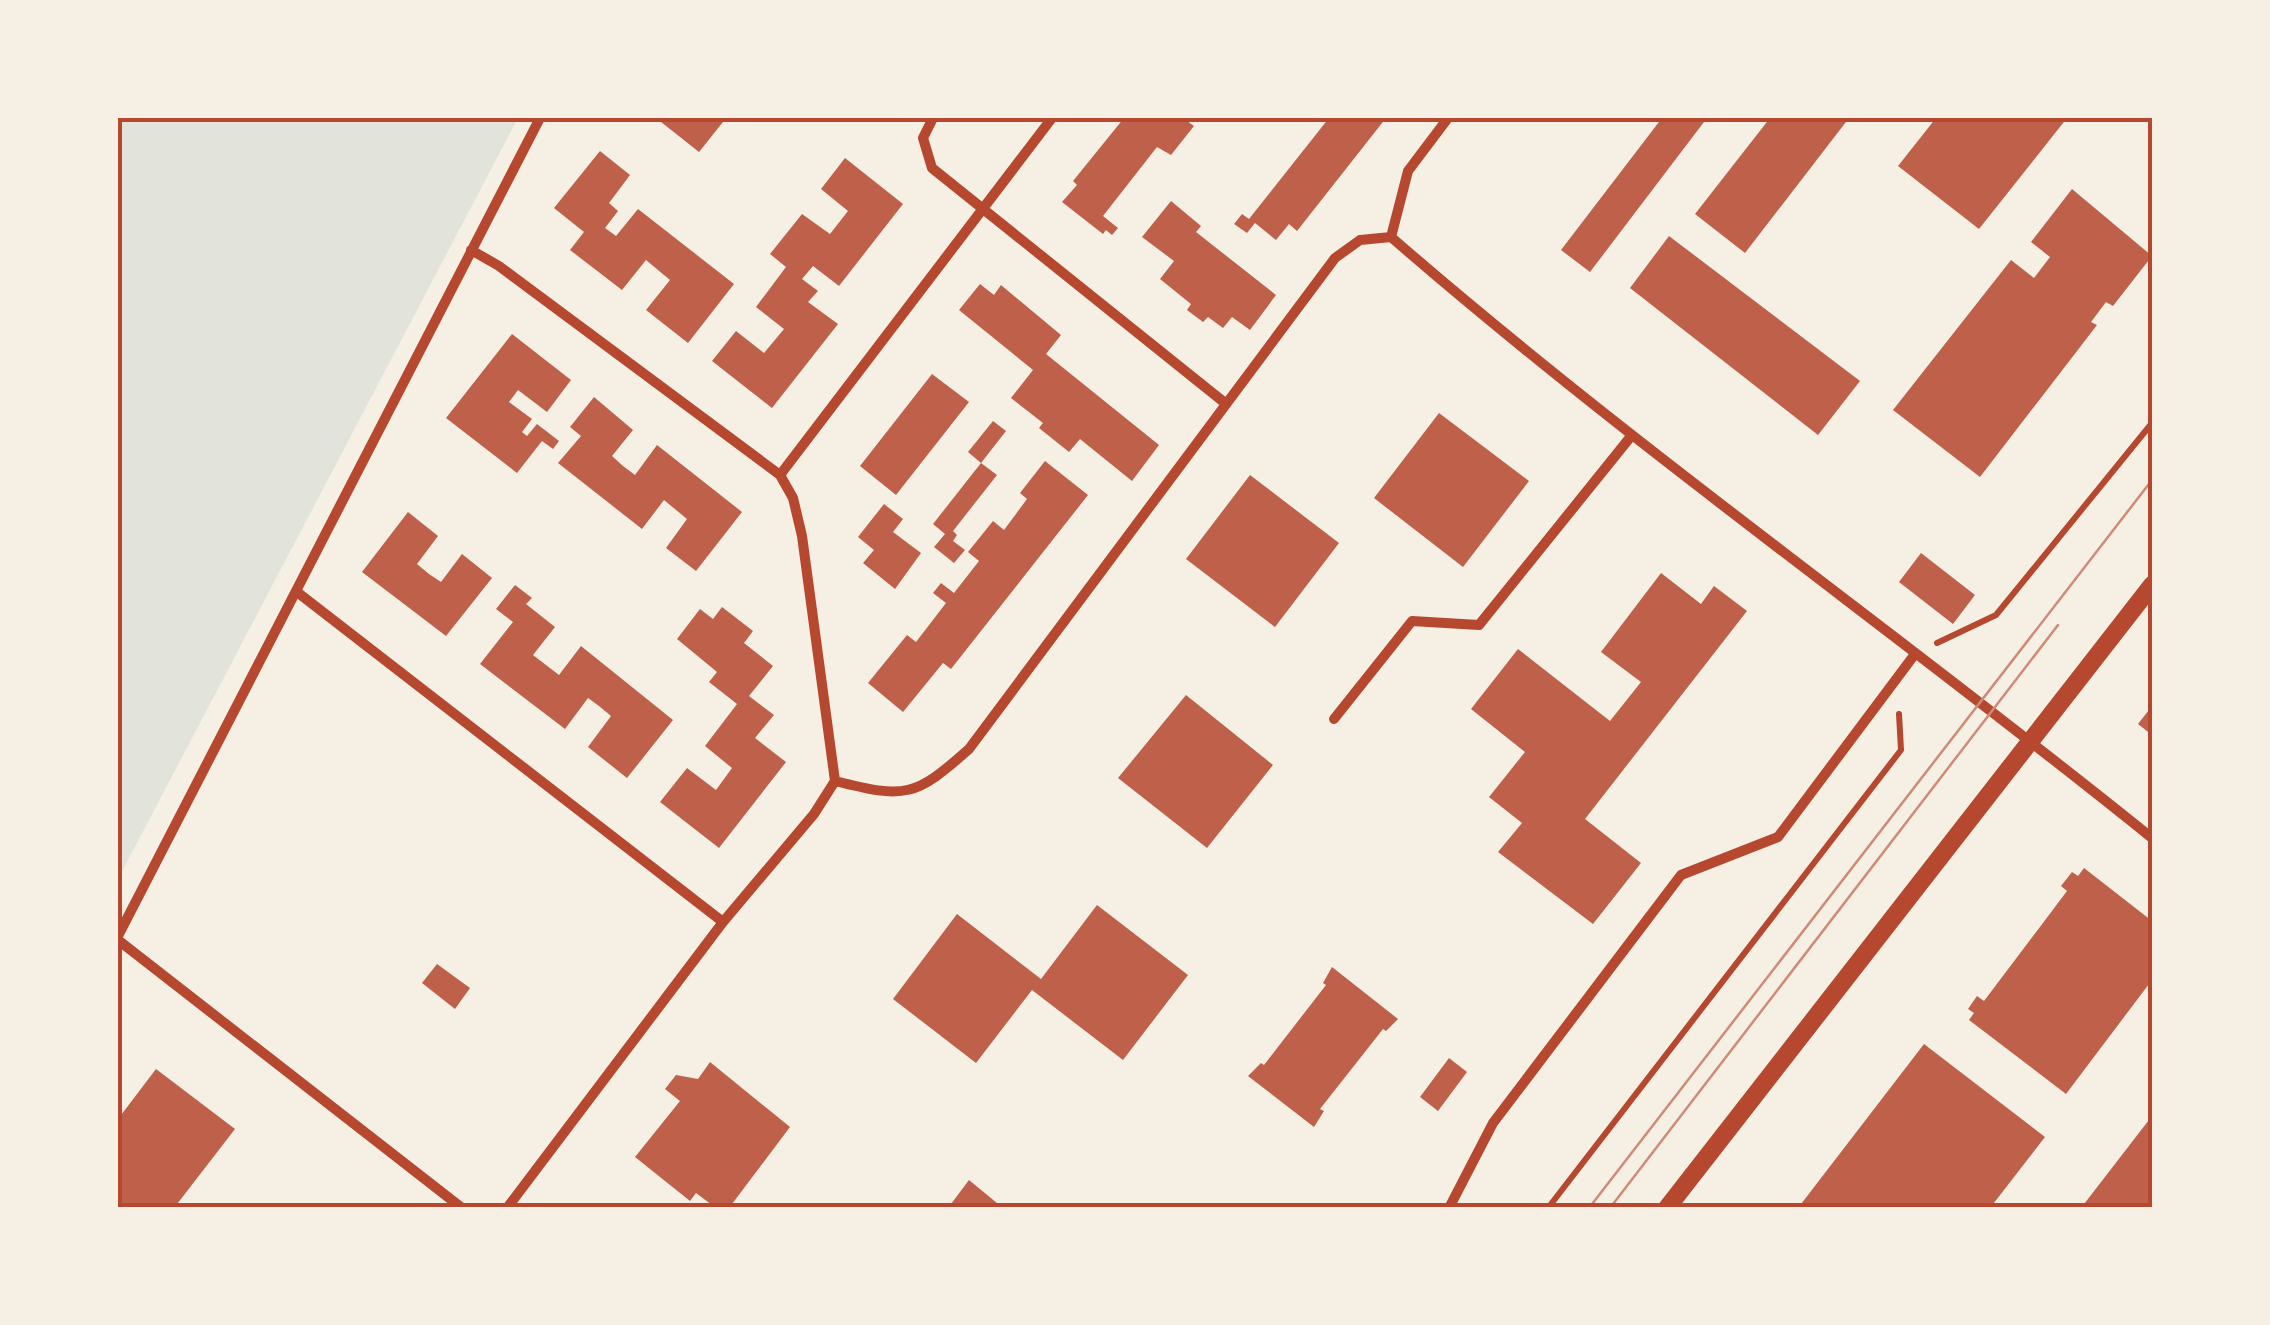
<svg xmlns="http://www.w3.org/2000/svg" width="2270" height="1325" font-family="Barlow,sans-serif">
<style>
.green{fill:#e2e4dc}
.building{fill:#bf614a}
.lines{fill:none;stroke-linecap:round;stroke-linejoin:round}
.path{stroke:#b5482f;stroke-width:6}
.minor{stroke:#b5482f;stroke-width:10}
.tertiary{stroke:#b5482f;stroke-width:18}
.tram{stroke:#cf8b77;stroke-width:2.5}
.neatline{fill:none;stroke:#b5482f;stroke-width:4}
</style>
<rect width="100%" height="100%" fill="#f6efe4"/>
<path class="green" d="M118,118H518L118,879Z"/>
<path class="building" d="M656,118H717L723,122L699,152Z
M1124,118H1183L1194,126L1171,155L1157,147L1103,216L1118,228L1112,235L1106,230L1103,234L1062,202L1077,185L1073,181Z
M1329,118H1386L1297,231L1289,224L1276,240L1255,223L1247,233L1234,224L1242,214L1249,219Z
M1662,118H1707L1590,272L1561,250Z
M1770,118H1849L1745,253L1695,214Z
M1936,118H2067L1979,229L1898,166Z
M600,151L630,175L609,203L618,211L605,228L616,236L638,209L734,284L688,343L646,310L670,280L646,260L622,290L570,250L584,232L554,208Z
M845,158L903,204L839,286L813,266L802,279L818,291L808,302L838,324L772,408L712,361L736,331L764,353L784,329L756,307L786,267L770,254L802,214L830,234L848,211L821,189Z
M2072,189L2152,256L2113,306L2106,302L2091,322L2097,325L1980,477L1893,410L2011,260L2034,278L2050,257L2031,242Z
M1171,201L1201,226L1196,232L1276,295L1250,330L1232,317L1223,328L1208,317L1203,322L1187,310L1191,304L1160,279L1174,261L1142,237Z
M1669,236L1860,381L1818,435L1630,288Z
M980,284L994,295L1001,285L1061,335L1046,354L1159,445L1132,481L1080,439L1069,452L1039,428L1043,423L1011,398L1033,370L959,310Z
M512,334L571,380L547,412L518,390L509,402L532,419L522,432L527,436L537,424L559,441L553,449L542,441L517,473L446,418Z
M932,374L969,402L896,495L860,466Z
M594,397L633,430L612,456L623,466L635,475L657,445L742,512L696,571L666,548L687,519L664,500L642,529L558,463L581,436L570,427Z
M1439,413L1529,481L1463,567L1374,498Z
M993,421L1006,431L981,463L968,452Z
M1045,461L1088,495L951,669L943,663L903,712L868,683L907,635L916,642L946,603L933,593L941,583L954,593L979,561L968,552L993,521L1004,530L1027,499L1020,493Z
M981,463L997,475L953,531L957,535L953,541L965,550L954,563L934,547L945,534L933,524Z
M1250,475L1339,543L1275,627L1186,559Z
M884,504L903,519L893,532L921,553L895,589L863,563L874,550L858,537Z
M408,512L438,536L417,564L429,574L441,582L462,554L492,578L446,636L362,572Z
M1921,553L1975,595L1953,624L1899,582Z
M1661,573L1701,604L1714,586L1747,611L1585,819L1641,863L1593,924L1498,852L1522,823L1489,797L1525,752L1471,709L1518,649L1610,721L1641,682L1601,652Z
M515,585L532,598L526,604L555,627L533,655L559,675L581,646L673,720L627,778L588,747L611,716L599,706L588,698L565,729L480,664L513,622L496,609Z
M722,607L753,631L744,643L773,666L749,696L774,715L755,738L786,762L719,848L660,802L687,768L716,790L732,768L705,746L737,704L709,682L717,672L677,639L700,609L713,619Z
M1186,695L1273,765L1207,848L1118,778Z
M2152,706V735L2138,724Z
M2084,868L2152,921V980L2066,1094L1969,1020L1974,1013L1968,1009L1977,996L1984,1001L2067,891L2061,886L2072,872L2078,876Z
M1097,905L1188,975L1123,1060L1032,990L976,1063L893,999L957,914L1041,979Z
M437,964L470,988L455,1009L422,983Z
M1332,967L1398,1019L1386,1031L1383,1029L1320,1109L1324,1111L1314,1127L1248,1076L1261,1063L1264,1065L1326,985L1323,983Z
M1924,1044L2045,1137L1990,1208H1798Z
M1449,1058L1467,1072L1438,1111L1420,1097Z
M710,1062L790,1127L729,1208H716L696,1193L690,1201L635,1157L680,1101L665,1089L676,1075L698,1079Z
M156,1069L235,1129L174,1208H118V1119Z
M2152,1116V1208H2081Z
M969,1180L1003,1208H948Z"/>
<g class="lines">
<path class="path" d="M1937,643L1996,615L2152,423
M1548,1208L1901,750L1899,714"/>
<path class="minor" d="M933,118L923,138L932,168L1225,403
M1391,237C1635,449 1901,635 2152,838
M471,250L499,266L780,475
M297,592L723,922
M1334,719L1412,621L1479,625L1632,435
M835,781L802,536L793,498L780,475L1052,118
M118,936L540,118
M118,940L462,1208
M507,1208L723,922L814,814L835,781C906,799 915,797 969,749L1335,258L1360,240L1391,237L1408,171L1448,118
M1449,1208L1493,1123L1681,875L1778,837L1915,654"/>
<path class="tertiary" d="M1667,1208L2152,585"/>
<path class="tram" d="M1589,1208L2152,480
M1610,1208L2058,625"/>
</g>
<rect width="2270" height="1325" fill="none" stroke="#f6efe4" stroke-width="240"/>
<rect x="120" y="120" width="2030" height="1085" class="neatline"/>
</svg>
